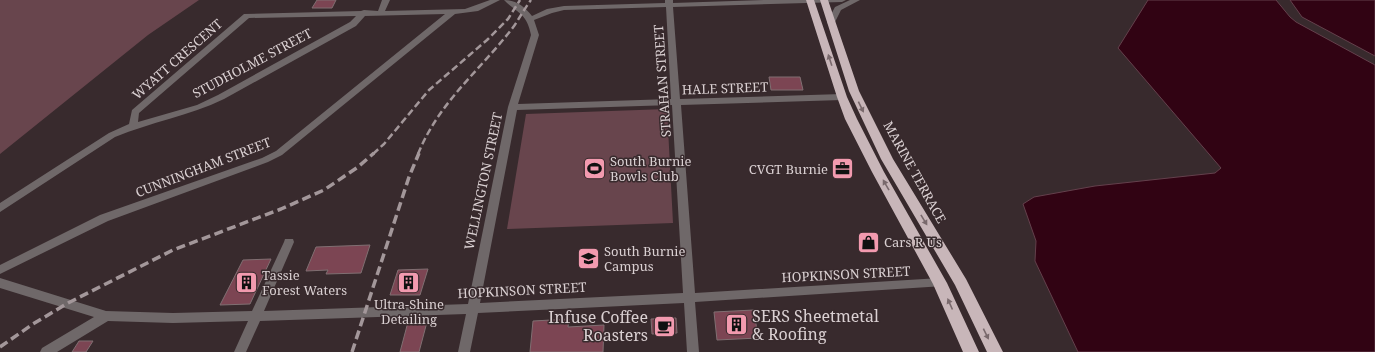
<svg xmlns="http://www.w3.org/2000/svg" width="1375" height="352" font-family="'Noto Serif',serif">
<style>
.green{fill:#68454d}
.water{fill:#310313;stroke:#64404c}
.building{fill:#7c4553;stroke:#806f72}
.lines{fill:none;stroke-linecap:round;stroke-linejoin:round}
.minor{fill:#6f6869;fill-rule:evenodd}
.highway{fill:#c8b6b9;fill-rule:evenodd}
.rail-far1{stroke:#a3979a;stroke-width:2.5;stroke-dasharray:7 3.5;stroke-linecap:butt}
.rail{stroke:#a3979a;stroke-width:3.5;stroke-dasharray:9 4.5;stroke-linecap:butt}
.oneway{fill:#79696c}
.labels{text-anchor:middle;dominant-baseline:central;stroke-width:3;stroke-linejoin:round;paint-order:stroke}
.street-label{font-size:13px;fill:#dad0d2;stroke:#382a2d}
.poi-label{font-size:13px;fill:#dad0d2;stroke:#382a2d;text-anchor:start}
.near-poi-label{font-size:16px;fill:#dad0d2;stroke:#382a2d;text-anchor:start}
</style>
<rect width="100%" height="100%" fill="#382a2d"/>
<path class="green" d="M0,0H199L148,35L0,154Z
M667,109L673,223L507,229L526,114Z"/>
<path class="water" d="M1148,0H1276L1290,17L1296,22L1375,65V352H1078L1035,261L1036,241L1023,204L1034,197L1095,186L1215,173L1221,168L1118,48Z
M1290,0H1375V56L1302,17Z"/>
<path class="building" d="M317,0H336L332,8H312Z
M769,77H800L803,90H771Z
M370,245L361,273L326,274L328,270L306,271L316,247Z
M271,259L250,304L220,305L243,260Z
M428,269L420,295H390L398,270Z
M754,310L758,338L717,340L714,312Z
M676,318L677,333L652,334L651,319Z
M569,319L568,327L604,325L603,352H530L533,321Z
M408,322H427L419,352H400Z
M79,341H93L86,352H72Z"/>
<g class="lines">
<path class="minor" d="M382,0H390L385,11L465,9L490,0H500L478,11L455,14L282,155L268,162L108,221L0,274V265L100,215L262,158L276,151L445,14L365,16L356,26L224,99C189,116 151,122 115,137L0,212V203L109,133L129,124L132,110L244,14L361,11L364,10L378,11ZM356,16L350,22L218,95L197,105L138,122L139,113L249,18Z
M504,0C516,0 524,6 532,16L547,9L564,6L665,3V0H673V3L764,0H846L842,2L673,7L680,99L842,94L846,97L842,100L681,105L695,293L940,278L944,280L946,283L944,286L695,302L699,352H687L684,303L478,313L470,352H458L466,314L260,321L246,352H234L248,321L173,323L108,321L57,352H40L42,348L94,317L0,288V278L106,311L173,313L252,311L284,242L285,239H293L294,242L264,311L468,304L508,107L531,35C527,13 517,13 504,0ZM666,7L671,99L518,104L539,35L534,20L552,13L564,10ZM672,105L683,293L480,303L517,110Z
M850,0H860L841,10L834,24H828L827,22L835,7Z"/>
<path class="highway" d="M806,0H814L847,97L857,119L884,172L947,283L979,352H963L933,284L872,172L845,119L837,97Z
M820,0H828L859,91L893,159L966,279L1003,352H987L955,285L881,159L849,91Z"/>
<path class="rail-far1" d="M373,154L384,144L429,90L487,40L508,19L520,0
M418,154C440,100 481,70 514,26C520,17 525,8 531,0"/>
<path class="rail" d="M0,347L33,324L68,303L173,250L281,209L324,190L358,167L374,153
M352,352L409,177L419,153"/>
</g>
<defs><path id="oneway-solid" d="M-6-.8H1V-3.2L6.5 0L1 3.2V.8H-6Z"/></defs>
<g class="oneway">
<use href="#oneway-solid" transform="translate(830 60) rotate(-108)"/>
<use href="#oneway-solid" transform="translate(861 107) rotate(64)"/>
<use href="#oneway-solid" transform="translate(886 185) rotate(-120)"/>
<use href="#oneway-solid" transform="translate(924 220) rotate(59)"/>
<use href="#oneway-solid" transform="translate(950 304) rotate(-114)"/>
<use href="#oneway-solid" transform="translate(986 334) rotate(64)"/>
</g>
<defs>
<symbol id="stadium-square" viewBox="-11 -11 22 22"><rect x="-9" y="-9" width="18" height="18" rx="4" fill="#f29aaf" stroke="#382a2d"/><path d="M0-5a6.5 5 0 1 0 0 10a6.5 5 0 1 0 0-10ZM-3.5-1.8h7v3.6h-7Z" fill="#111"/></symbol>
<symbol id="office-square" viewBox="-11 -11 22 22"><rect x="-9" y="-9" width="18" height="18" rx="4" fill="#f29aaf" stroke="#382a2d"/><path d="M-6-3h4V-5.5h4V-3h4V5H-6ZM-1-4.5V-3h2v-1.5ZM-6 0V1H6V0Z" fill="#111"/></symbol>
<symbol id="shop-square" viewBox="-11 -11 22 22"><rect x="-9" y="-9" width="18" height="18" rx="4" fill="#f29aaf" stroke="#382a2d"/><path d="M-5-2.5h2.3a2.7 3.5 0 0 1 5.4 0H5L5.5 6h-11ZM-1.5-2.5h3a1.5 2.3 0 0 0-3 0Z" fill="#111"/></symbol>
<symbol id="university-square" viewBox="-11 -11 22 22"><rect x="-9" y="-9" width="18" height="18" rx="4" fill="#f29aaf" stroke="#382a2d"/><path d="M0-5L7-2L0 1L-7-2ZM-4 1L0 2.5L4 1V4Q0 6-4 4Z" fill="#111"/></symbol>
<symbol id="building-square" viewBox="-11 -11 22 22"><rect x="-9" y="-9" width="18" height="18" rx="4" fill="#f29aaf" stroke="#382a2d"/><path d="M-4-6H4V6H1V3H-1V6H-4ZM-2.5-4.3h1.7v1.8h-1.7ZM.8-4.3h1.7v1.8H.8ZM-2.5-1h1.7V.8h-1.7ZM.8-1h1.7V.8H.8Z" fill="#111"/></symbol>
<symbol id="cafe-square" viewBox="-11 -11 22 22"><rect x="-9" y="-9" width="18" height="18" rx="4" fill="#f29aaf" stroke="#382a2d"/><path d="M-5.5-4.5H6V0H3Q3 3.5 0 3.5H-2.5Q-5.5 3.5-5.5 0ZM3-3.2v2h1.7v-2ZM-6 4.5H4V6H-6Z" fill="#111"/></symbol>
</defs>
<g fill-rule="evenodd">
<use href="#stadium-square" x="582" y="156" width="25" height="25"/>
<use href="#office-square" x="830" y="156" width="25" height="25"/>
<use href="#shop-square" x="856" y="230" width="25" height="25"/>
<use href="#university-square" x="576" y="246" width="25" height="25"/>
<use href="#building-square" x="234" y="270" width="25" height="25"/>
<use href="#building-square" x="396" y="270" width="25" height="25"/>
<use href="#building-square" x="724" y="312" width="25" height="25"/>
<use href="#cafe-square" x="652" y="314" width="25" height="25"/>
</g>
<g class="labels">
<g class="street-label">
<text transform="translate(177 59) rotate(-41)">WYATT CRESCENT</text>
<text transform="translate(252 63) rotate(-28)">STUDHOLME STREET</text>
<text transform="translate(662 81) rotate(-94)">STRAHAN STREET</text>
<text transform="translate(725 88) rotate(-2)">HALE STREET</text>
<text transform="translate(203 167) rotate(-21)">CUNNINGHAM STREET</text>
<text transform="translate(915 172) rotate(61)">MARINE TERRACE</text>
<text transform="translate(483 181) rotate(-78)">WELLINGTON STREET</text>
<text transform="translate(846 274) rotate(-3)">HOPKINSON STREET</text>
<text transform="translate(522 290) rotate(-3)">HOPKINSON STREET</text>
</g>
<g class="poi-label">
<text x="610" y="161">South Burnie<tspan x="610" dy="15">Bowls Club</tspan></text>
<text x="828" y="169" text-anchor="end">CVGT Burnie</text>
<text x="884" y="242">Cars R Us</text>
<text x="604" y="251">South Burnie<tspan x="604" dy="15">Campus</tspan></text>
<text x="262" y="275">Tassie<tspan x="262" dy="15">Forest Waters</tspan></text>
<text x="409" y="304" text-anchor="middle">Ultra-Shine<tspan x="409" dy="15">Detailing</tspan></text>
</g>
<g class="near-poi-label">
<text x="752" y="316">SERS Sheetmetal<tspan x="752" dy="18">&amp; Roofing</tspan></text>
<text x="648" y="317" text-anchor="end">Infuse Coffee<tspan x="648" dy="18">Roasters</tspan></text>
</g>
</g>
</svg>
